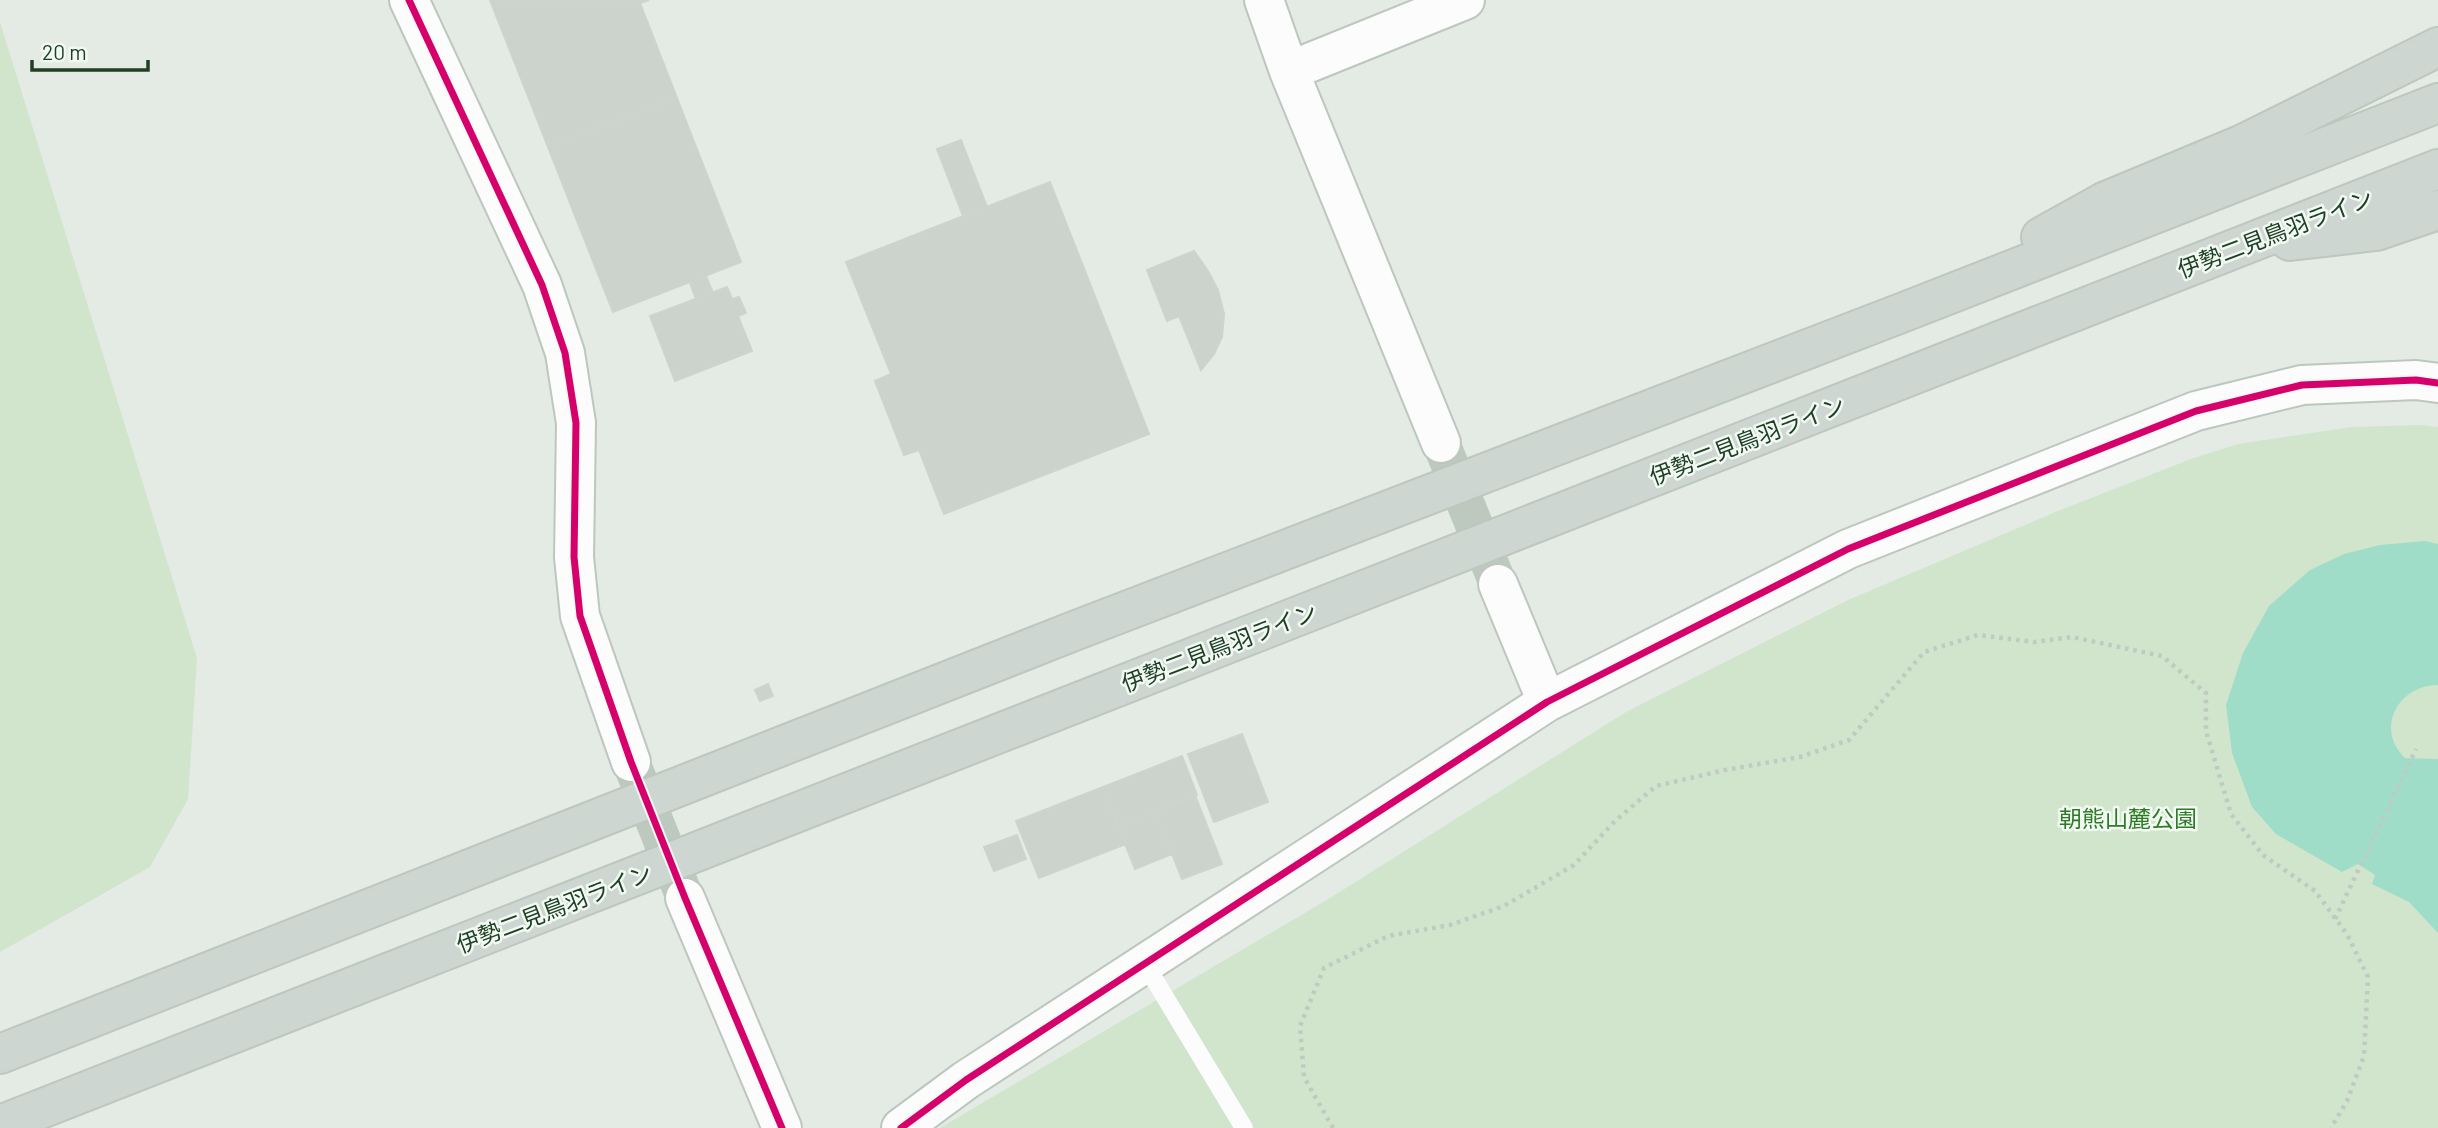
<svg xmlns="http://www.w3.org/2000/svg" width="2438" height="1128" font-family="Barlow,'Noto Sans JP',sans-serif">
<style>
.green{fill:#d0e5cc}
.water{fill:#a0ddc9}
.building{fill:#ccd3cd;stroke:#cdd3cd;stroke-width:2}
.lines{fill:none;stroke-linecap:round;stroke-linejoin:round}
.secondary-tunnel{stroke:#bdc8be;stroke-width:38;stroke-dasharray:38 19;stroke-linecap:butt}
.secondary-casing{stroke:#bcc7be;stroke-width:42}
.primary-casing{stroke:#bcc7be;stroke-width:42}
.path{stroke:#c0cac2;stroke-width:4.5;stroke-dasharray:3.5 5;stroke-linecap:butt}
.lane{stroke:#fbfcfb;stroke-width:18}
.secondary{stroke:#fbfcfb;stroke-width:38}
.primary{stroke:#cdd6d0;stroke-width:38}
.cycleway-casing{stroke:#f2f9f2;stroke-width:11}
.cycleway{stroke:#d6006c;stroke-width:7}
.labels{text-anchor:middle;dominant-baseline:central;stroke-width:5;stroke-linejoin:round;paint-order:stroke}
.street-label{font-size:23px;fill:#1f4027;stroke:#f2f9f2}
.park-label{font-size:23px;fill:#2d7b25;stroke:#f2f9f2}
</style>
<rect width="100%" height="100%" fill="#e4eae4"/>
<path class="green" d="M0,22L197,658L188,799L150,867L0,952Z
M2420,425L2438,427V1128H940L1330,898L1626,712L1848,600L2058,511L2191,459L2238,444L2352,427Z"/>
<path class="water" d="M2425,541L2438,544V685C2399,685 2374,728 2405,758L2438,759V933L2409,902L2372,884L2375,875L2358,864L2342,872L2276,834L2252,807L2232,753L2226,705L2243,653L2269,606L2310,570L2344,554L2380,545Z"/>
<path class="building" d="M490,0H649L640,3L677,98L548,147Z
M677,98L741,262L613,312L548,147Z
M961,140L987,207L963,216L937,149Z
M1050,182L1149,434L944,514L919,450L904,455L875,381L891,374L846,262Z
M1194,251L1208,271L1218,290L1224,314L1222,337L1214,354L1201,370L1179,316L1167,321L1147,270Z
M706,276L713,293L696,299L690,283Z
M727,287L732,299L739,297L746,313L738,316L752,351L675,381L650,316Z
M768,684L773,696L760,701L755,690Z
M1242,734L1268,802L1214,822L1188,754Z
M1182,756L1197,795L1118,826L1103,787Z
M1103,787L1126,844L1039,878L1016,821Z
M1195,795L1222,864L1182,879L1155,811Z
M1155,811L1172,854L1135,869L1118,826Z
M1017,835L1026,859L994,871L984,847Z"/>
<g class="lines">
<path class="secondary-tunnel" d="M1441,443L1498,584
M631,762L683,893"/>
<defs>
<path id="secondary" d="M409,0L542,285L565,353L576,423L574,557L580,616L631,762
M1264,0L1289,71L1441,443
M1289,71L1465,0
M1498,584L1547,702
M685,898L782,1128
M901,1128L966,1080L1547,702L1848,549L2196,411L2302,385L2416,380L2438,383"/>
<path id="primary" d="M2041,237L2104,202L2241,145L2438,47
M2290,241L2376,231L2438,210
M0,1054L1074,631L1904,312L2438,103
M0,1125L2438,169"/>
</defs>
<use href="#secondary" class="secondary-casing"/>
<use href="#primary" class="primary-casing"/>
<path class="path" d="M2335,919L2416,749
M1333,1128L1304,1077L1300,1026L1324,968L1388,936L1450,925L1504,906L1574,865L1615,821L1656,786L1725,770L1800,757L1849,740L1924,652L1978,635L2034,642L2072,637L2162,656L2206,693V731L2231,814L2263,855L2315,891L2347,934L2368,977L2364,1056L2347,1101L2331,1128"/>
<path class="lane" d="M1145,964L1244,1128"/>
<use href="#secondary" class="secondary"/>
<use href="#primary" class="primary"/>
<defs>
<path id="cycleway" d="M409,0L542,285L565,353L576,423L574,557L580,616L631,762L685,898L782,1128
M901,1128L966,1080L1547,702L1848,549L2196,411L2302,385L2416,380L2438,383"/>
</defs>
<use href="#cycleway" class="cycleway-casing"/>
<use href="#cycleway" class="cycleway"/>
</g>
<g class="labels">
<g class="street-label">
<text transform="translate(2275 233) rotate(-21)">伊勢二見鳥羽ライン</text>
<text transform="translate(1747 440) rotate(-21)">伊勢二見鳥羽ライン</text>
<text transform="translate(1219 647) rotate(-21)">伊勢二見鳥羽ライン</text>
<text transform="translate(554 908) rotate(-21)">伊勢二見鳥羽ライン</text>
</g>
<g class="park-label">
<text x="2128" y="818">朝熊山麓公園</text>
</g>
</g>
<path d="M32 60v10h116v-10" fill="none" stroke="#1f4027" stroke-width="3.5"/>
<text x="42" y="60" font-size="21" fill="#1f4027" stroke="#f2f9f2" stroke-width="5" paint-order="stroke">20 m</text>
</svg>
